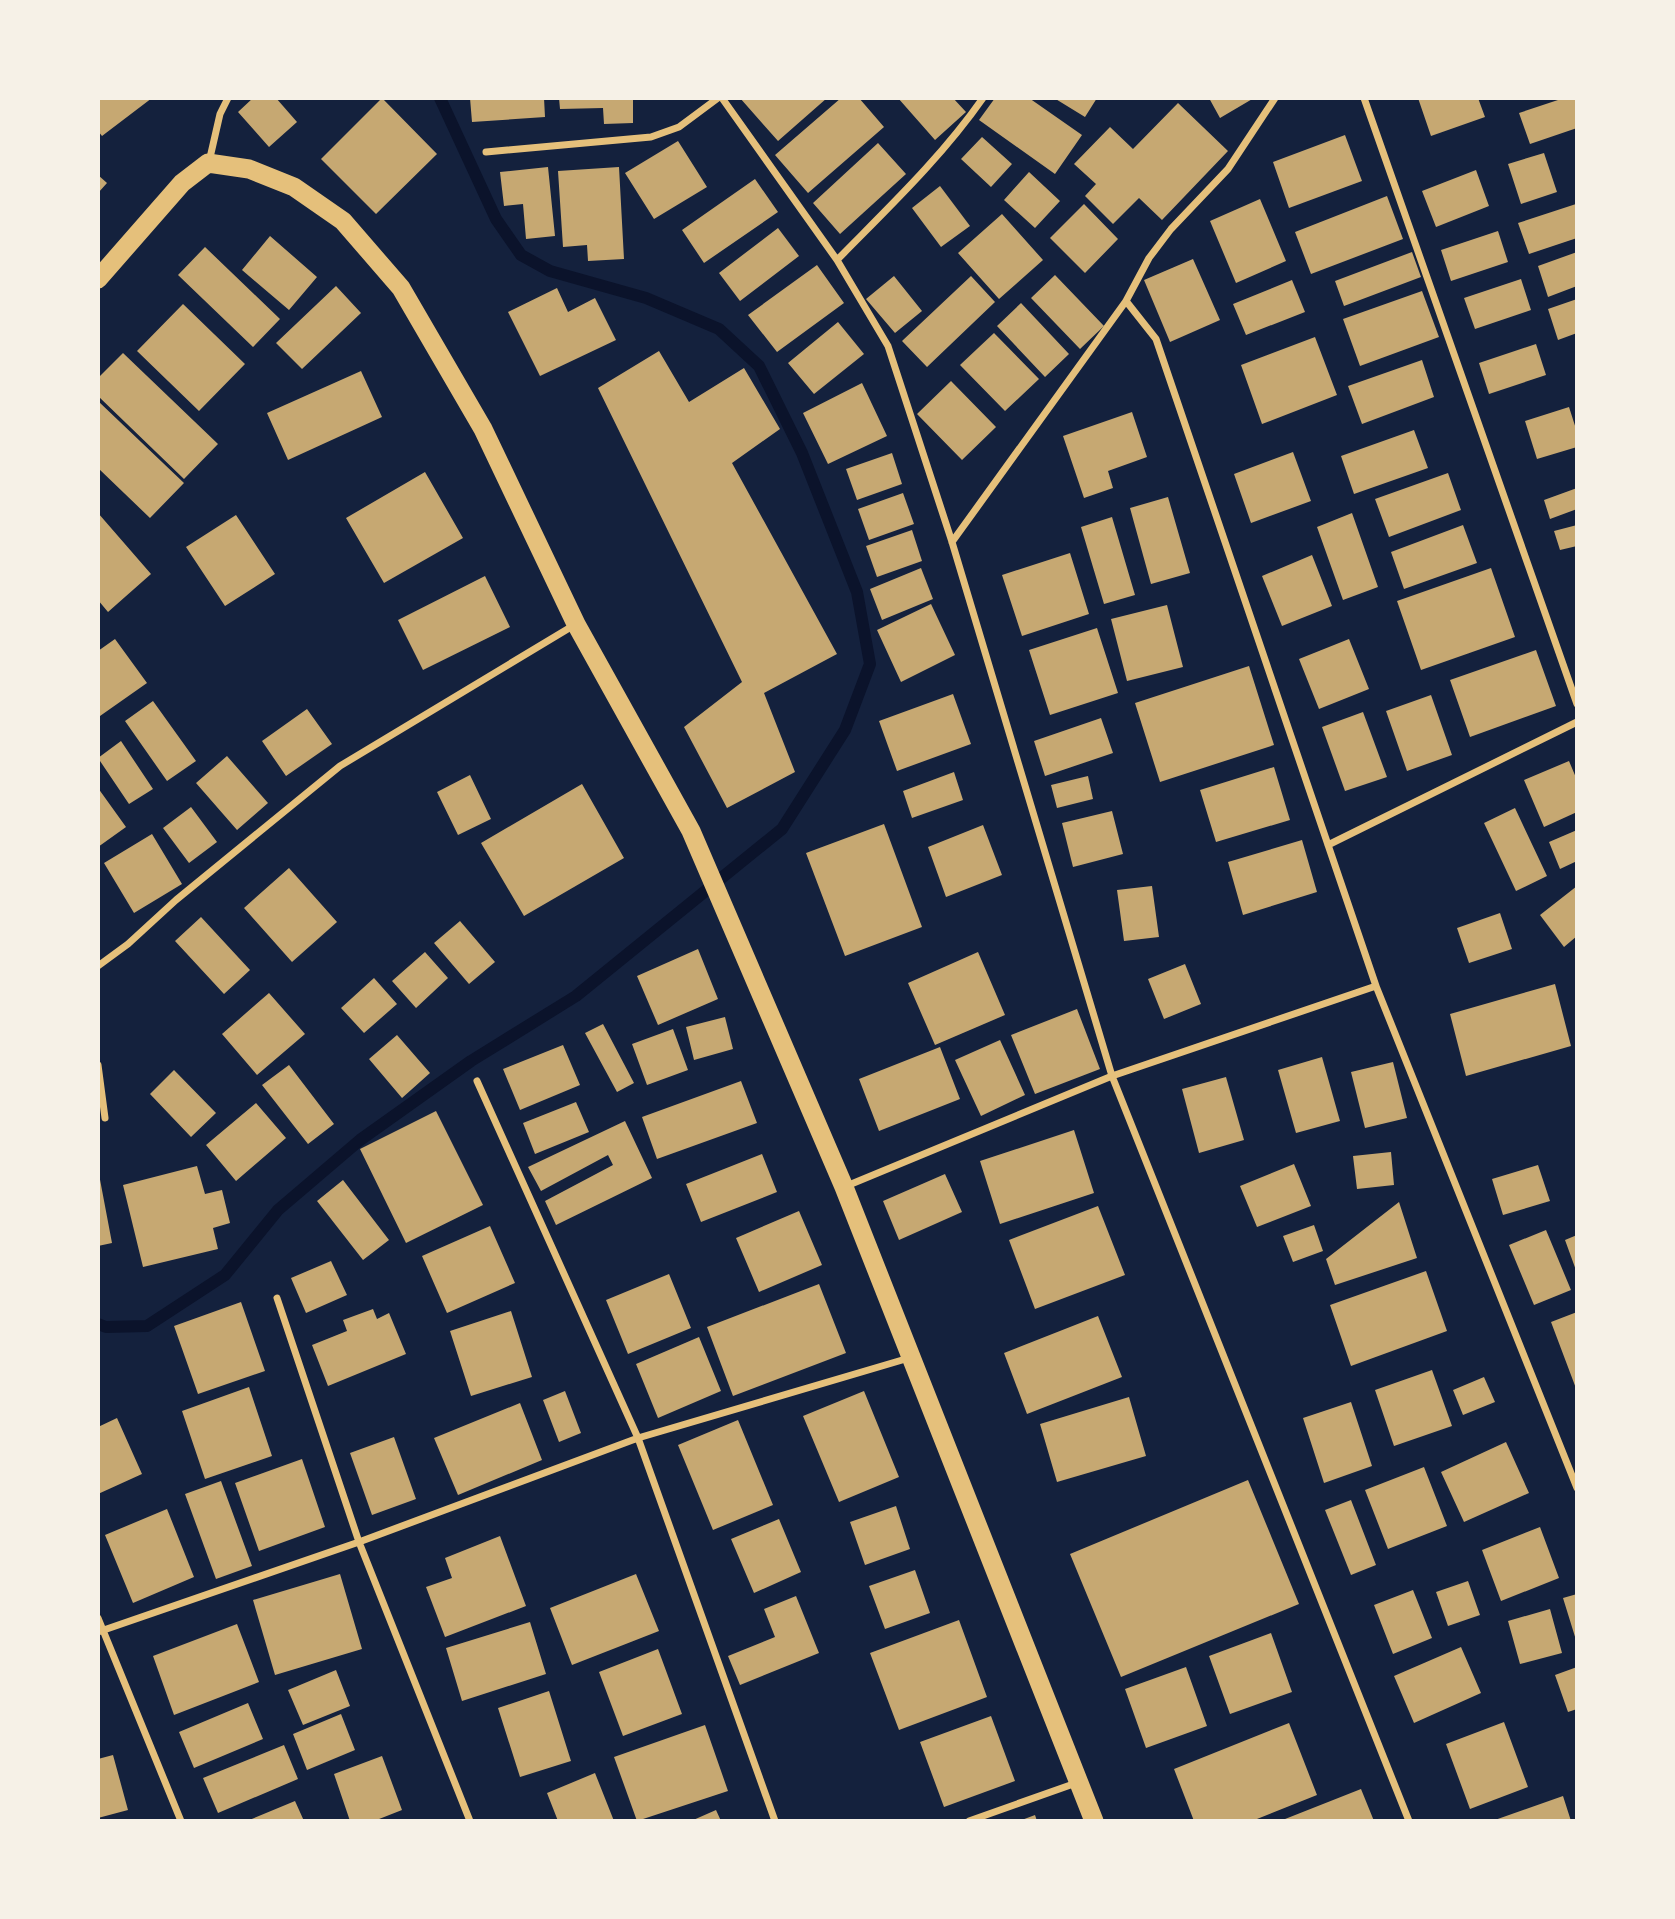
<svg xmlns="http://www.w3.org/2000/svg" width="1675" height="1919" font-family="'Titillium Web',sans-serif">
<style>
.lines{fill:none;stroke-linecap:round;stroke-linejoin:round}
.stream{stroke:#0b132b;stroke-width:12}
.building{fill:#c6a872}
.minor{stroke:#e5c07b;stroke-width:7}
.trunk{stroke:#e5c07b;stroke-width:19}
</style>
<rect width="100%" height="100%" fill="#14213d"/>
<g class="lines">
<path class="stream" d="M98,1324L106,1327L147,1326L225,1275L278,1210L360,1140L471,1061L576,996L782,829L845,730L870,664L857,592L802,453L759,366L719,329L646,298L550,271L521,255L496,219L440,98"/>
</g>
<path class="building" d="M98,98H152L102,136L98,131Z
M253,98H276L297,122L269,147L238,112Z
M382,98L437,154L376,214L321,159Z
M470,98H544L545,117L472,122Z
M559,98H633V123L604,124L603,108L560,109Z
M740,98H827L778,141Z
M841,98H859L884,127L808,193L775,155Z
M898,98H953L966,112L935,140Z
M995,98H1029L1082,135L1055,174L979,120Z
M1054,98H1097L1085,117Z
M1209,98H1254L1220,118Z
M1418,98H1478L1485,117L1431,136Z
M1564,98H1577V128L1530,144L1519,113Z
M1178,103L1228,151L1162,220L1139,198L1113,224L1085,196L1096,184L1074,164L1110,127L1133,149Z
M1345,135L1362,181L1289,208L1273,162Z
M982,137L1012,164L991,187L961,159Z
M678,141L707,187L654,219L625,173Z
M878,143L906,174L840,234L813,203Z
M1544,153L1557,192L1521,204L1508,164Z
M548,167L555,236L526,239L523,204L504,206L500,172Z
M619,167L624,259L588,261L587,245L563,247L558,171Z
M1476,170L1489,206L1436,227L1422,191Z
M1029,172L1060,201L1035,228L1004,200Z
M98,175L107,183L98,193Z
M755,179L778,212L704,263L682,230Z
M940,186L970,226L941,247L912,208Z
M1387,196L1403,239L1311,274L1295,232Z
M1260,199L1286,261L1236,283L1210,221Z
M1084,204L1118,239L1085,273L1050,238Z
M1576,204L1577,238L1529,254L1518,223Z
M1002,214L1043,260L999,299L958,253Z
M778,228L799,256L740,301L719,273Z
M1498,231L1508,262L1451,281L1441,250Z
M270,236L317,277L289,310L242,270Z
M205,247L280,319L253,347L178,275Z
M1412,252L1421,277L1344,306L1335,281Z
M1577,252V286L1548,297L1538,266Z
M1193,259L1220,320L1170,342L1144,280Z
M817,265L844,303L777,352L748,315Z
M1055,275L1104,326L1080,349L1031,298Z
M894,276L922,311L895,333L866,299Z
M971,276L995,302L927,367L902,341Z
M1521,279L1531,310L1475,329L1464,298Z
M1292,280L1305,312L1246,335L1233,304Z
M336,286L361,313L302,369L276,343Z
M557,288L568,312L595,298L616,340L540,376L508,312Z
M1422,291L1439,337L1360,366L1343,319Z
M1577,299V333L1558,340L1548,309Z
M1021,303L1069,354L1045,377L997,326Z
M183,304L245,364L199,411L137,351Z
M838,322L864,354L814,394L788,363Z
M994,333L1039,379L1005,411L960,365Z
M1315,337L1337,395L1262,424L1241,365Z
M1536,344L1546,375L1489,394L1479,363Z
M659,351L689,402L744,368L780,429L732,463L837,654L764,693L795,772L727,808L684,727L742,682L598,388Z
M123,353L218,444L184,479L98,396V378Z
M1422,360L1434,397L1362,424L1348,386Z
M361,371L382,417L288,460L267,413Z
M951,381L996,427L962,460L917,414Z
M862,383L887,436L828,464L803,413Z
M98,401L184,483L150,518L98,468Z
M1569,407L1577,432V447L1537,459L1525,421Z
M1132,412L1147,457L1108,471L1113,488L1084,498L1063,436Z
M1414,430L1428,468L1354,494L1341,456Z
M1293,452L1311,501L1251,523L1234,474Z
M892,453L902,484L857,500L846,469Z
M425,472L463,538L384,583L346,518Z
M1448,473L1461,510L1389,537L1375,499Z
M1577,488V509L1550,519L1544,500Z
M903,493L914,524L869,540L858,509Z
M1168,497L1190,573L1151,584L1130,508Z
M98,513L151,574L108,612L98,600Z
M1352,513L1378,587L1343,600L1317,527Z
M236,515L275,574L225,606L186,547Z
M1112,517L1135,595L1104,604L1081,527Z
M1463,525L1477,563L1404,589L1391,552Z
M1577,525V546L1560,550L1554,531Z
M912,530L922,561L877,577L866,546Z
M1070,553L1089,614L1022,636L1002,575Z
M1312,555L1332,606L1282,626L1262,576Z
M921,568L933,599L882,620L870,589Z
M1491,568L1515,637L1421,670L1397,601Z
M485,576L510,627L423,670L398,620Z
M931,604L955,655L901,682L877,630Z
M1167,605L1183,667L1127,681L1111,619Z
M1097,628L1118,693L1050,715L1029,650Z
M115,639L147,683L100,716L98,651Z
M1349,639L1369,689L1319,709L1299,659Z
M1536,650L1556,706L1470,737L1450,680Z
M1249,666L1274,745L1160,782L1135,703Z
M953,694L971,744L897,771L879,721Z
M1431,695L1452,755L1407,771L1386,711Z
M153,701L196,761L167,781L125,721Z
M307,709L332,744L286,776L262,741Z
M1363,712L1387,777L1345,791L1322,727Z
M1101,718L1113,753L1045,776L1034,741Z
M121,741L153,789L129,804L98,758Z
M227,756L268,803L237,830L196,783Z
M1569,761L1577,780V812L1544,827L1524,780Z
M1274,767L1290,820L1216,842L1200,790Z
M954,772L963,800L912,818L903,791Z
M470,775L491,819L458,835L437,792Z
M1088,776L1093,799L1057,808L1051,785Z
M582,784L624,858L524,916L481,843Z
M98,788L126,827L98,847Z
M191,807L217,842L189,863L163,828Z
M1515,808L1547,876L1516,891L1484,823Z
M1112,811L1123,854L1073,867L1062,823Z
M884,824L922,927L845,956L806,853Z
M983,825L1002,875L946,897L928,847Z
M1577,830V861L1560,869L1549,842Z
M152,834L182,884L134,913L104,863Z
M1302,840L1317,892L1243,915L1228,862Z
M289,868L337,922L292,962L244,908Z
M1152,886L1159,937L1124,941L1117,890Z
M1577,886V936L1564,947L1540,915Z
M1500,913L1512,949L1469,963L1457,928Z
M201,917L250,970L224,994L175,941Z
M460,921L495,962L469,984L434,943Z
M698,949L718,999L658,1025L637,976Z
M425,952L448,978L416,1008L392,981Z
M978,952L1005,1015L935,1045L908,983Z
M1185,964L1201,1004L1164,1019L1148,979Z
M374,978L397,1004L364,1033L341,1008Z
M1555,984L1571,1046L1466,1076L1450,1014Z
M269,993L305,1034L257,1075L222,1034Z
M1077,1009L1100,1069L1035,1094L1011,1035Z
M725,1017L733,1049L694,1060L686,1027Z
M603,1024L634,1083L617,1092L585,1033Z
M673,1029L688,1070L647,1085L632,1044Z
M397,1035L430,1073L402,1098L369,1059Z
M1000,1040L1025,1095L981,1116L955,1060Z
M563,1045L580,1085L520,1110L503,1069Z
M940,1047L960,1099L879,1131L859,1079Z
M1322,1057L1340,1121L1296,1133L1278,1070Z
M1393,1062L1407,1118L1365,1128L1351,1072Z
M289,1065L334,1124L308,1144L262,1085Z
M174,1070L216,1113L191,1137L150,1094Z
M1226,1077L1244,1140L1199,1153L1182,1089Z
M741,1081L757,1123L657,1159L642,1117Z
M576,1102L589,1132L535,1154L523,1123Z
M256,1103L286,1138L236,1181L206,1145Z
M436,1111L483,1205L406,1243L360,1149Z
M625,1121L652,1178L556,1225L545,1201L613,1165L608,1155L541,1191L528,1167Z
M1074,1130L1094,1193L1000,1224L980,1161Z
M1391,1152L1394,1185L1357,1189L1353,1156Z
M762,1154L777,1192L701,1222L686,1184Z
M1294,1164L1311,1206L1257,1227L1240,1186Z
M1538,1165L1550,1201L1503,1215L1492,1179Z
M197,1166L205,1194L222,1190L230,1223L213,1228L218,1249L143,1267L123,1185Z
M98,1169L112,1243L98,1246Z
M945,1174L962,1212L899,1240L883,1201Z
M343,1180L389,1240L363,1260L317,1201Z
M1399,1202L1417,1258L1335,1285L1326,1259Z
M1098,1206L1125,1275L1035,1309L1009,1240Z
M799,1211L822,1265L759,1292L736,1238Z
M1314,1225L1323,1251L1293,1262L1283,1236Z
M490,1226L515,1283L447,1313L422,1256Z
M1546,1230L1571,1290L1534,1305L1509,1245Z
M1577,1235V1273L1565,1240Z
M331,1261L347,1295L306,1313L291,1278Z
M1426,1271L1447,1331L1351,1366L1330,1305Z
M669,1274L691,1328L628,1354L606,1300Z
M819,1284L846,1353L733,1396L707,1327Z
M241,1302L265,1371L198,1394L174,1326Z
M373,1309L377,1319L389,1313L406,1354L328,1386L312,1345L347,1331L343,1320Z
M511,1311L532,1377L471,1396L450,1331Z
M1577,1312V1391L1551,1322Z
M1098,1316L1122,1377L1027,1414L1004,1353Z
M699,1337L721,1391L658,1418L636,1364Z
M1432,1370L1452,1426L1394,1446L1375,1390Z
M1484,1377L1495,1402L1463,1415L1453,1390Z
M249,1387L272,1456L205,1479L182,1411Z
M565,1391L581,1433L559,1442L543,1400Z
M864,1391L899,1477L839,1502L803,1416Z
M1129,1397L1146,1456L1057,1482L1040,1424Z
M1351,1402L1372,1466L1324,1483L1303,1418Z
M520,1403L542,1460L458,1495L434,1438Z
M117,1418L142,1474L98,1494V1427Z
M738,1420L773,1505L713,1530L678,1445Z
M394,1437L416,1499L372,1515L350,1453Z
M1506,1442L1529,1493L1464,1522L1441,1472Z
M302,1459L325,1527L259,1551L235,1483Z
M1424,1467L1447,1526L1388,1549L1365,1490Z
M1248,1480L1299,1604L1121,1677L1070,1554Z
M221,1481L252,1566L216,1579L185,1494Z
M1351,1500L1376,1565L1351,1575L1325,1510Z
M896,1506L910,1549L865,1565L850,1522Z
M167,1509L194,1577L133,1603L105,1535Z
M779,1519L801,1572L754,1593L731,1539Z
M1540,1527L1559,1578L1501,1601L1482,1550Z
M500,1536L526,1606L445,1637L426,1587L452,1578L445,1558Z
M915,1570L930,1613L885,1629L869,1586Z
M340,1574L362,1649L275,1675L253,1600Z
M636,1574L659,1631L572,1665L550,1608Z
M1468,1581L1480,1615L1448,1626L1436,1592Z
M1413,1590L1432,1638L1393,1654L1374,1605Z
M1577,1594V1640H1576L1563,1598Z
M796,1596L819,1653L740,1685L728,1656L775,1637L764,1609Z
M1550,1609L1562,1653L1520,1664L1508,1621Z
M959,1620L987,1697L899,1730L870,1653Z
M530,1622L546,1674L462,1701L446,1648Z
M237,1624L259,1682L174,1715L153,1656Z
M1271,1633L1292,1692L1230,1714L1209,1656Z
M1461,1647L1481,1693L1414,1723L1394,1676Z
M658,1649L682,1714L623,1736L599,1672Z
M1186,1667L1207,1726L1146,1748L1125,1689Z
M1577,1667V1709L1568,1712L1555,1675Z
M336,1670L350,1706L303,1725L288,1690Z
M549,1691L571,1761L520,1777L498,1708Z
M248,1703L263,1739L194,1768L179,1732Z
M341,1714L355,1750L307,1770L293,1734Z
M991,1716L1015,1781L944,1807L920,1742Z
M1504,1722L1528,1787L1470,1809L1446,1744Z
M1289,1723L1317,1795L1252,1821H1194L1174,1769Z
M705,1725L728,1791L637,1821L614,1757Z
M284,1745L298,1779L218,1813L203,1778Z
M113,1755L128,1810L98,1818V1759Z
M382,1756L402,1810L374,1821H350L334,1774Z
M595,1773L614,1821H558L547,1793Z
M1361,1789L1374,1821H1280Z
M1563,1796L1571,1821H1492Z
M295,1801L304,1821H247Z
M716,1810L721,1821H691Z
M1035,1815L1037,1821H1019Z"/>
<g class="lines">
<path class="minor" d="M722,98L837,260L888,346L952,542L1112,1076L1376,986
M1364,98L1577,704
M486,152L651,137L679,127L718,98
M209,162L220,114L228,98
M837,260C888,208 941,158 983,98
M1126,301L1156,339L1376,986L1577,1488
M952,542L1126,301L1149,258L1171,229L1228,169L1275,98
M1328,845L1577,722
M98,966L128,944L176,900L340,766L576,624
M98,1065L105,1118
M477,1081L638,1438L775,1821
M844,1187L1112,1076L1409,1821
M277,1298L359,1542L470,1821
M98,1618L181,1821
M98,1632L359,1542L638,1438L909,1358
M969,1821L1079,1782"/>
<path class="trunk" d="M98,279L182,183L208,163L249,169L294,187L343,221L401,288L483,429L576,624L691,831L844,1187L1094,1821"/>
</g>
<rect width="1675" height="1919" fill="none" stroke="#f6f1e7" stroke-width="200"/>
</svg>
